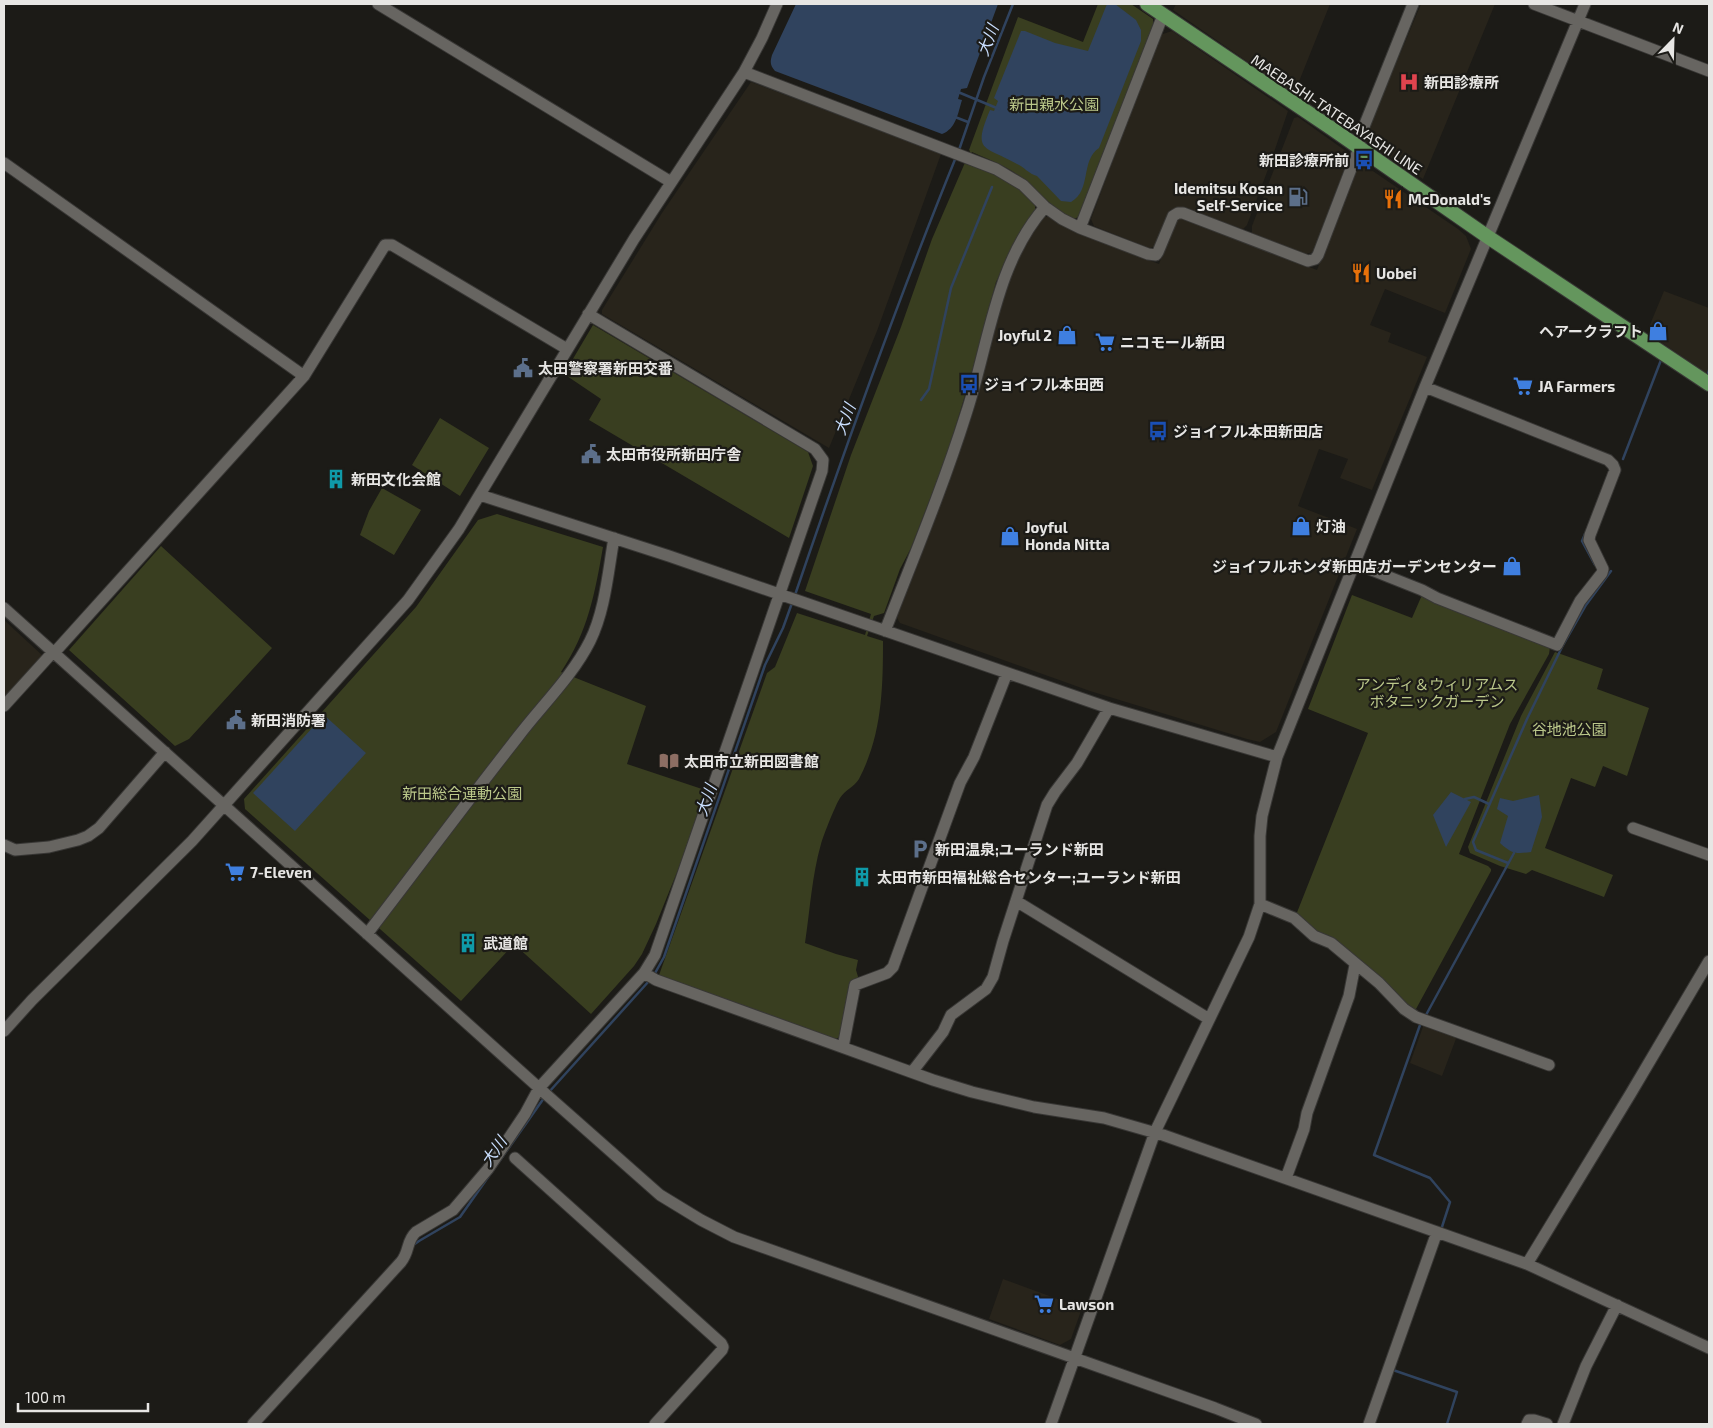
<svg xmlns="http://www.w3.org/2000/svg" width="1713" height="1428" font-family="'Exo 2','Noto Sans JP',sans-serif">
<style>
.built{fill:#28241b}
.green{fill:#393e20}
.water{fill:#30435e}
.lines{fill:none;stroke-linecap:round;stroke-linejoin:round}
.stream{stroke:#30435e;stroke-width:2.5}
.minor-casing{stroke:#383735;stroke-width:13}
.major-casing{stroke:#383735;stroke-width:16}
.minor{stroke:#676561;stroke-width:11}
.major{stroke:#64965d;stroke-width:14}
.labels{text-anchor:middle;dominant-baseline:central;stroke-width:4.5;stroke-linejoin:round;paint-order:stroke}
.poi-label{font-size:15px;font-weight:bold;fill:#e7e6e4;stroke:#1c1b17;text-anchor:start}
.park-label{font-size:15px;fill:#bbc88a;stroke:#1c1b17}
.street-label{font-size:15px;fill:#e7e6e4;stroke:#1c1b17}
.water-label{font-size:16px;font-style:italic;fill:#c9defe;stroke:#1c1b17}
</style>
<rect width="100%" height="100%" fill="#1c1b17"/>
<path class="built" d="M1176,4H1330L1294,94L1173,10Z
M1421,4H1495L1423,179L1364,140Z
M1172,31L1288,111L1270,164L1247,225L1243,229L1179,207L1170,210L1156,246L1149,248L1094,226L1091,219L1160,35Z
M751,82L941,154L877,331L829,448L602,314V310L662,213Z
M1298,117L1350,154L1313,252L1306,254L1252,233V226L1294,118Z
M1361,163L1458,229L1466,236L1471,249L1445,313L1385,289L1370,325L1391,333L1388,342L1427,357L1372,490L1340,478L1348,459L1319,449L1298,506L1357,529L1276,732L1260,742L1247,739L1090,691L900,623L897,618L935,520L973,413L989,349L1009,282L1021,250L1042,217H1050L1063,226L1075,232L1159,264L1176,220L1182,218L1317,270L1358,164Z
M1664,291L1709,308V370L1708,374L1649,334V327Z
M4,620L43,656L4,700Z
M1424,1024L1457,1036L1442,1076L1410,1063Z
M1003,1279L1082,1308L1071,1339L1060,1345L989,1319Z"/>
<path class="green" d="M1098,4H1131L1153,19V26L1079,217L1073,219C1052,209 1039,191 1021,177C1006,166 988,159 972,152L967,162L1002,177L1019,188L1031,200L1035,205V211L1020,233L996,282L972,372L947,455L911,548L900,569L884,613L874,616L867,636L883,641C883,689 882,735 859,779C854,787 845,790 840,798C835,806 824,834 821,844C812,875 810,910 805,943L836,954L858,960L856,970L859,980L841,1037L834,1039L658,978L767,673L775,667L797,613L865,635L871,614L805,591L851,455L901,327L932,239L970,151L969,150L1018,17L1083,42Z
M593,325L808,452L813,466L789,538L589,420L601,399L564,374Z
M440,418L489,448L460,496L412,465Z
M382,488L421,510L394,555L360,535L369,511Z
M497,514L603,547C595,593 588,632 561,672L646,706L627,764L708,791L688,845L656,924L642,954L634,966L591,1014L514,944L461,1001L245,809L244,799L416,607L478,520Z
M161,546L272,648L189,739L175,746L69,650Z
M1352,595L1412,618L1422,595L1550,647L1549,654L1510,724L1459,854L1488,866L1491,869V871L1416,1009L1412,1011L1296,915L1368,733L1308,709Z
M1555,652L1603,669L1597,689L1649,708L1627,776L1603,766L1595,787L1571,778L1545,848L1613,875L1604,897L1532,870L1526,874L1500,866L1470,853L1468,847L1521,716Z"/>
<path class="water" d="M796,4H998L967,88L961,89L958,99L962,100C958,113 956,129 942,134L775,71C770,65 770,62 772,55Z
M1107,4H1115L1136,20L1141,30V41L1099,148C1080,161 1092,190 1071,202L1061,201L1037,176C1029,174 1024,167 1017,164C984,145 972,153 990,110L994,111L998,101L994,98L1021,31H1025L1055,43L1088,51Z
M324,715L366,753L295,831L253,793Z
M1451,792L1471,802L1446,847L1433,815Z
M1539,795L1542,817L1531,852C1516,854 1512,854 1500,843L1508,816L1497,809L1500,798L1513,801Z"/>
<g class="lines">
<path class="stream" d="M958,92L999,109
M955,117L968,122
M959,150L984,77L1013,4
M1708,374L1709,370
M921,400L929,389L951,288L992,187
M1623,459L1661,360
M1585,534L1582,541L1595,565
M795,595C845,448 897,302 956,157
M1465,799L1474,797L1489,804
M1508,863L1476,850L1473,842L1527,719L1562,647L1586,605L1611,571
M654,975L664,957L765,665L783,628L792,603
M1426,1015L1514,853
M1420,1025L1374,1155L1430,1178L1450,1202L1441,1230
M549,1092L649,981
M412,1246L419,1241L460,1217L544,1098
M1394,1368L1393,1370L1457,1392L1447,1424"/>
<defs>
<path id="minor" d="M378,4L671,182
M1534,4L1709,71
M744,72L996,169L1023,185L1045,207L1062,219L1080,228L1148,254L1156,255L1158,252L1173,216L1178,213H1183L1308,261L1315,259L1318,255L1359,148V139L1413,4
M4,163L304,376
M1080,228L1163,15
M480,495L669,556L1109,708L1277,757
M1354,563L1422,590L1437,598L1557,645L1580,601L1602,573L1603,569L1589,540L1590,535L1615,470L1613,465L1608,460L1425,387
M4,608L548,1096L660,1195L701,1220L734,1237L1215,1408L1256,1424
M885,631C913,559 943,487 966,414C989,345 995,264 1045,207
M54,653L304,376L385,245H392L567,349
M4,706L53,652
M1633,828L1709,855
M4,845L15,850L49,847L78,840L88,836L99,828L165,752
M1016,901L1209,1019
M1260,904L1294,918L1314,936L1331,943L1379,983L1404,1009L1416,1017L1549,1065
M367,934C417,869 466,803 517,738C541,706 572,677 590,641C605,611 608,572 614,538
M644,973L656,980L933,1080L972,1092L1034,1107L1104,1118L1163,1135L1527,1264L1709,1348
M4,1031L32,1000L192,841L408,600L459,529L634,239L744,72L762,38L777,4
M843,1047L855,985L887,973L893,967L960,783L974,757L1007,673
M912,1072L943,1032L951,1015L986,989L993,977L1003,941L1047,805L1055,792L1077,763L1109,708
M515,1158L721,1343L723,1347L722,1350L655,1424
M1286,1178L1304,1129L1307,1113L1349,996L1355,965
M1527,1264L1631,1093L1709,961
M253,1424L401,1262C410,1251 406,1241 416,1232L453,1210L459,1203L488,1169L525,1114L539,1088L644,973L655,955L822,471L823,460L815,449L588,314
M1051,1424L1155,1132L1249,937L1260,904V836L1262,816L1277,757L1425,387L1585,4
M1369,1424L1437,1232
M1527,1424L1529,1420H1534L1547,1424
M1563,1424L1586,1366L1617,1305"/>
<path id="major" d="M1147,4L1331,128L1488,237L1709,384"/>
</defs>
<use href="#minor" class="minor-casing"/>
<use href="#major" class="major-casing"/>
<use href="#minor" class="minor"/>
<use href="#major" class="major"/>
</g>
<defs>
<symbol id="hospital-bare" viewBox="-9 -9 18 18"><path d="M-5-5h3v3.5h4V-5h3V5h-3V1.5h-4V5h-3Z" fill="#e0444e" stroke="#1c1b17" stroke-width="2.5" paint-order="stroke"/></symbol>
<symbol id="bus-bare" viewBox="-9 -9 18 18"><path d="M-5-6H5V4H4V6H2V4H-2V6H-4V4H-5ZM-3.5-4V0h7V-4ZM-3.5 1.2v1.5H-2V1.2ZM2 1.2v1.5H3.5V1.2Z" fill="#1a4fb4" stroke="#1c1b17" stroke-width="2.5" paint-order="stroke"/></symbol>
<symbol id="fuel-bare" viewBox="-9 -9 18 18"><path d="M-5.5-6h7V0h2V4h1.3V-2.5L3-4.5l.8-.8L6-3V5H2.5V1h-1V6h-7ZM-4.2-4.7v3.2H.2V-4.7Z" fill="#5c6f8a" stroke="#1c1b17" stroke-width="2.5" paint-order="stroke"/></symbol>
<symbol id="restaurant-bare" viewBox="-9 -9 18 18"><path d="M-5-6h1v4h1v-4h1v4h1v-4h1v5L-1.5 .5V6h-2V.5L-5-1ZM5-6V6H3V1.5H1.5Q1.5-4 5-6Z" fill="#e8710a" stroke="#1c1b17" stroke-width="2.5" paint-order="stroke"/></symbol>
<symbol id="shop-bare" viewBox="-9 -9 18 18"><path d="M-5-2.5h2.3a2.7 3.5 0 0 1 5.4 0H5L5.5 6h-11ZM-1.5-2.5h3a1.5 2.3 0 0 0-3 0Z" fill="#3f7fe0" stroke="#1c1b17" stroke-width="2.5" paint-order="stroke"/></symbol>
<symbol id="supermarket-bare" viewBox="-9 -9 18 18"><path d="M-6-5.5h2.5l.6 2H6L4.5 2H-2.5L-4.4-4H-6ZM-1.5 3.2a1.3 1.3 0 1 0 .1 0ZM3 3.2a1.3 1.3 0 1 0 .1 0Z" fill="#3f7fe0" stroke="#1c1b17" stroke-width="2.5" paint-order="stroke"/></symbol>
<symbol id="civic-bare" viewBox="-9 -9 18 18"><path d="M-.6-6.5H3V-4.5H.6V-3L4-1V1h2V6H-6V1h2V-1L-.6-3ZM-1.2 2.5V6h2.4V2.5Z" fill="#5c6f8a" stroke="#1c1b17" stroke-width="2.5" paint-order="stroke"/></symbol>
<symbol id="building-bare" viewBox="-9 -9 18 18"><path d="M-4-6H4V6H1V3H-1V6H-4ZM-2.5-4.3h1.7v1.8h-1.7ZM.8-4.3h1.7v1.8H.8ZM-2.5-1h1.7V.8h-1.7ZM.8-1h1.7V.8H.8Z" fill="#0f9aa8" stroke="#1c1b17" stroke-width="2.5" paint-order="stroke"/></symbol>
<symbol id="library-bare" viewBox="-9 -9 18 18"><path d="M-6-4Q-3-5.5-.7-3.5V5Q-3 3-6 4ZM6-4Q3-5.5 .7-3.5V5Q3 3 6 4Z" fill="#8d6e63" stroke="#1c1b17" stroke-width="2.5" paint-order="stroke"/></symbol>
<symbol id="parking-bare" viewBox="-9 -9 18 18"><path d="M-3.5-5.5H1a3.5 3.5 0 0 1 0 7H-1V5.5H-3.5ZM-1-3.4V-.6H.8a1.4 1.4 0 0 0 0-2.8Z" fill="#5c6f8a" stroke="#1c1b17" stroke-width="2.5" paint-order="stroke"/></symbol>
</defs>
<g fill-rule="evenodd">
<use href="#hospital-bare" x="1395" y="68" width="28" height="28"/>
<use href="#bus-bare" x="1350" y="146" width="28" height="28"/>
<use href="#fuel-bare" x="1284" y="183" width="28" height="28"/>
<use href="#restaurant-bare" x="1379" y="185" width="28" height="28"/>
<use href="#restaurant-bare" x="1347" y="259" width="28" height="28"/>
<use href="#shop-bare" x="1644" y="317" width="28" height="28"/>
<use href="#shop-bare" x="1053" y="321" width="28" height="28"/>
<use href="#supermarket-bare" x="1091" y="328" width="28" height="28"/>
<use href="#civic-bare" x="509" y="354" width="28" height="28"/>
<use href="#bus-bare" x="955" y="370" width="28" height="28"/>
<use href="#supermarket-bare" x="1509" y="372" width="28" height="28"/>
<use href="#bus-bare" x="1144" y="417" width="28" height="28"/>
<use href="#civic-bare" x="577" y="440" width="28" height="28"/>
<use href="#building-bare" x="322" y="465" width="28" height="28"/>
<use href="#shop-bare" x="1287" y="512" width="28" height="28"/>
<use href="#shop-bare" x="996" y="522" width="28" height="28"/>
<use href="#shop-bare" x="1498" y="552" width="28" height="28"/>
<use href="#civic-bare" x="222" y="706" width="28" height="28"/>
<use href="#library-bare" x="655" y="747" width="28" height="28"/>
<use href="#parking-bare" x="906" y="835" width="28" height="28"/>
<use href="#supermarket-bare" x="221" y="858" width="28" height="28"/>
<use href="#building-bare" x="848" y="863" width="28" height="28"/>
<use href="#building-bare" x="454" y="929" width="28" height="28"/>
<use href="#supermarket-bare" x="1030" y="1290" width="28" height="28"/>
</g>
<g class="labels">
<g class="poi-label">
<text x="1424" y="82">新田診療所</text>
<text x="1349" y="160" text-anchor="end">新田診療所前</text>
<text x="1283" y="188" text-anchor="end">Idemitsu Kosan<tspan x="1283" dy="17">Self-Service</tspan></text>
<text x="1408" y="199">McDonald's</text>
<text x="1376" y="273">Uobei</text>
<text x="1643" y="331" text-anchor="end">ヘアークラフト</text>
<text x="1052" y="335" text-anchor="end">Joyful 2</text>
<text x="1120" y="342">ニコモール新田</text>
<text x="538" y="368">太田警察署新田交番</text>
<text x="984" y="384">ジョイフル本田西</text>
<text x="1538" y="386">JA Farmers</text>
<text x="1173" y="431">ジョイフル本田新田店</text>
<text x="606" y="454">太田市役所新田庁舎</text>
<text x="351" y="479">新田文化会館</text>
<text x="1316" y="526">灯油</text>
<text x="1025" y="527">Joyful<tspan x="1025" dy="17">Honda Nitta</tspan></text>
<text x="1497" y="566" text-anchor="end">ジョイフルホンダ新田店ガーデンセンター</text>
<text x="251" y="720">新田消防署</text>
<text x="684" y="761">太田市立新田図書館</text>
<text x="935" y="849">新田温泉;ユーランド新田</text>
<text x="250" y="872">7-Eleven</text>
<text x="877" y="877">太田市新田福祉総合センター;ユーランド新田</text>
<text x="483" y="943">武道館</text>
<text x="1059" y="1304">Lawson</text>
</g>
<g class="park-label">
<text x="1054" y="104">新田親水公園</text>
<text x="1437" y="684">アンディ＆ウィリアムス<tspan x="1437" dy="17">ボタニックガーデン</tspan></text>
<text x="1569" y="729">谷地池公園</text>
<text x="462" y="793">新田総合運動公園</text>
</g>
<g class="street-label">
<text transform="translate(1337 114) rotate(34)">MAEBASHI-TATEBAYASHI LINE</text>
</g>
<g class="water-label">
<text transform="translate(987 40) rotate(-69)">大川</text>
<text transform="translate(844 419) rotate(-69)">大川</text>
<text transform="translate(705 800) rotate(-71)">大川</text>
<text transform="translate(493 1151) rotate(-55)">大川</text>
</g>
</g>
<rect width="1713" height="1428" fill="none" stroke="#e7e6e4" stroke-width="10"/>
<g transform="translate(1673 40) rotate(23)" stroke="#1c1b17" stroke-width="4" paint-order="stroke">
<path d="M0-4L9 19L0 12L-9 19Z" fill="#e7e6e4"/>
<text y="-8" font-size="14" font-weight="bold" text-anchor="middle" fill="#e7e6e4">N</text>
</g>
<path d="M18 1403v8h130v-8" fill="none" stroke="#e7e6e4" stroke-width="2.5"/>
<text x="25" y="1403" font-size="15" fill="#e7e6e4" stroke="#1c1b17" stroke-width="4" paint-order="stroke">100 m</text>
</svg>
